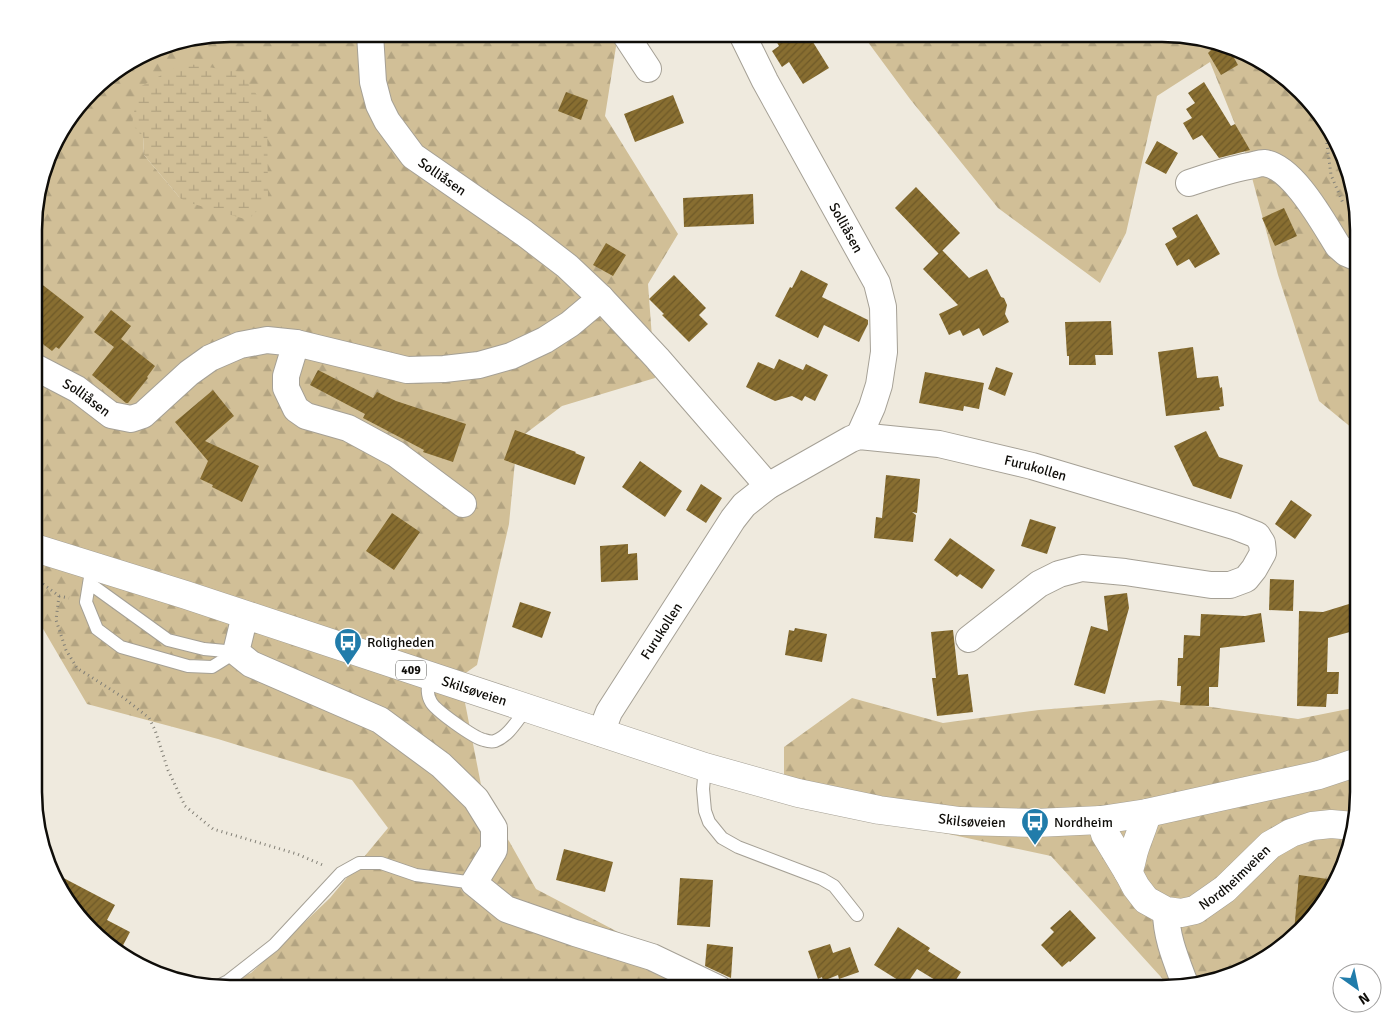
<svg xmlns="http://www.w3.org/2000/svg" width="1392" height="1023" font-family="Signika,sans-serif">
<style>
.forest{fill:url(#forest-firs);fill-rule:evenodd}
.wetland{fill:url(#wetland-marsh)}
.building{fill:url(#building-hatch)}
.lines{fill:none;stroke-linecap:round;stroke-linejoin:round}
.lane-casing{stroke:#a5a095;stroke-width:14}
.street-casing{stroke:#a5a095;stroke-width:28}
.secondary-casing{stroke:#a5a095;stroke-width:29}
.primary-casing{stroke:#a5a095;stroke-width:29}
.path{stroke:#838077;stroke-width:3;stroke-dasharray:1 4;stroke-linecap:butt}
.lane{stroke:#fff;stroke-width:12}
.street{stroke:#fff;stroke-width:26}
.secondary{stroke:#fff;stroke-width:28}
.primary{stroke:#fff;stroke-width:28}
.labels{text-anchor:middle;dominant-baseline:central;stroke-width:4.5;stroke-linejoin:round;paint-order:stroke}
.shield{fill:#fff;stroke:#575653;stroke-width:1}
.shield-label{font-size:12px;font-weight:bold;fill:#0f0d09}
.street-label{font-size:14px;fill:#0f0d09;stroke:#fff}
.poi-label{font-size:14px;fill:#0f0d09;stroke:#fff;text-anchor:start}
.rim{fill:none;stroke:#0f0d09;stroke-width:2.5}
</style>
<defs>
<pattern id="forest-firs" width="22" height="20" patternUnits="userSpaceOnUse" patternTransform="scale(1.25)"><rect width="22" height="20" fill="#d1bf97"/><path d="M5 1l3.5 6h-7zM16 11l3.5 6h-7z" fill="#b2a381"/></pattern>
<pattern id="wetland-marsh" width="20" height="14" patternUnits="userSpaceOnUse" patternTransform="scale(1.25)"><rect width="20" height="14" fill="#d1bf97"/><path d="M1 5h8M5 5V1M11 12h8M15 12V8" fill="none" stroke="#b2a381"/></pattern>
<pattern id="building-hatch" width="6" height="6" patternUnits="userSpaceOnUse" patternTransform="scale(1.25)"><rect width="6" height="6" fill="#886e31"/><path d="M-1 1l2-2M0 6l6-6M5 7l2-2" fill="none" stroke="#6e5928"/></pattern>
</defs>
<rect width="100%" height="100%" fill="#efeade"/>
<path class="forest" d="M230,34H618L605,116L678,234L648,284L655,378L562,406L517,440L509,524L477,665L460,677L483,795L536,889L656,952L742,989L215,988L251,973L330,898L388,828L352,780L218,739L87,704L35,615V205L54,143L100,83L155,49ZM143,135L180,198L144,155Z
M862,34H1174L1225,44L1282,75L1338,143L1358,218V433L1319,401L1278,275L1243,144L1210,62L1157,96L1126,233L1100,283L998,208L910,99Z
M852,698L943,723L1039,710L1161,700L1298,719L1358,707V805L1348,856L1317,913L1248,969L1170,987L1051,856L916,827L784,785V747Z"/>
<path class="wetland" d="M183,63L239,72L267,108L268,199L248,220L187,202L180,198L144,155L143,135L132,125L138,88Z"/>
<path class="building" d="M772,34H808L829,68L803,84L789,62L782,67L772,51L779,46Z
M1218,43L1227,45L1238,65L1221,75L1208,53Z
M1204,82L1231,126L1235,124L1250,150L1219,158L1202,135L1193,140L1183,123L1192,118L1186,109L1195,103L1188,93Z
M566,92L588,100L581,120L558,111Z
M673,95L684,123L635,142L624,114Z
M1157,141L1178,153L1166,174L1145,163Z
M916,187L960,233L939,254L895,208Z
M753,194L754,224L684,227L683,198Z
M1284,208L1297,236L1275,246L1262,218Z
M1197,214L1220,254L1195,268L1189,259L1177,266L1165,244L1177,237L1172,228Z
M606,243L626,255L613,276L593,265Z
M942,250L969,278L987,269L1001,297L1004,298L1007,305L1005,314L1009,322L983,336L979,328L963,336L960,330L949,335L939,314L958,305L923,269Z
M801,270L828,284L822,297L868,320V324L859,342L824,325L818,338L775,316L790,287L792,288Z
M674,275L706,308L699,315L708,324L689,342L662,315L664,314L649,299Z
M35,279L84,317L59,349L56,347L52,351L35,338Z
M111,310L131,326L121,339L155,366L147,377L148,378L128,403H126L92,375L114,347L94,332Z
M1111,321L1113,355H1095L1096,365H1069V356H1067L1065,322Z
M1193,347L1197,378L1218,376L1220,388L1222,387L1224,406L1219,407L1220,410L1166,416L1158,352Z
M779,359L803,370L806,364L828,375L815,401L805,396L802,401L792,396L775,401L746,387L758,362L774,369Z
M996,367L1013,373L1005,396L988,389Z
M318,370L373,398L377,392L396,401L466,424L453,462L423,452L424,450L363,418L365,414L310,385Z
M925,372L984,383L979,409L964,406L963,411L919,403Z
M213,390L234,416L205,441L259,466L242,502L212,487L213,485L200,479L208,461L175,422Z
M515,430L576,452L575,453L585,457L575,485L504,460Z
M1206,431L1219,457L1243,465L1231,499L1193,486L1174,446Z
M640,461L682,491L665,517L622,487Z
M886,475L920,479L917,513L912,512L916,515L913,542L874,538L876,517L882,518Z
M701,484L722,498L706,523L686,510Z
M1291,500L1312,515L1295,539L1275,524Z
M392,513L420,532L394,570L366,551Z
M1030,519L1056,527L1047,554L1021,546Z
M950,538L995,570L982,589L960,574L957,577L934,560Z
M628,544V554L637,553L638,580L601,582L600,546Z
M1270,579L1294,580L1293,611L1269,610Z
M1127,593L1129,608L1105,694L1074,685L1091,626L1108,631L1104,596Z
M520,602L551,612L542,638L512,627Z
M1349,604L1357,630L1328,638L1327,672H1339L1338,694H1327L1326,707L1297,706L1299,611L1323,612Z
M1261,613L1265,642L1220,648L1218,687H1209V706L1180,705L1181,686H1177L1178,658H1183L1184,635L1200,636L1201,614L1245,616Z
M795,628L827,634L822,662L785,655L789,630L794,631Z
M953,630L958,675L968,674L973,712L937,716L932,678H936L931,632Z
M564,849L613,862L605,892L556,880Z
M54,873L115,905L107,920L130,932L119,953L110,948L60,891Z
M1299,875L1335,880L1318,913L1294,932Z
M680,878L713,880L710,927L677,925Z
M1070,910L1096,938L1070,962L1069,961L1062,967L1041,945L1054,932L1050,928Z
M898,927L930,948L928,951L961,972L950,989L917,969L906,985L874,965Z
M707,944L733,947L731,978L705,966Z
M830,944L833,953L850,947L859,972L839,979L838,975L823,981L822,977L818,979L808,951Z"/>
<g class="lines">
<defs>
<path id="lane" d="M92,565L86,602L97,629L121,647L188,666L212,667L236,652
M89,583L168,640L204,649L236,652
M429,676C428,685 426,694 431,702C435,710 474,738 484,740C487,741 492,742 495,741C509,736 518,719 527,708
M705,767L703,789L705,811L709,822L722,838L738,847L822,879L834,886L857,915
M214,988L228,981L274,945L341,873L359,863H381L416,875L474,883"/>
<g id="street">
<path id="s1" d="M370,34L373,82L379,105L387,121L413,156L524,233L567,266L601,298L657,358L768,486"/>
<path d="M625,34L648,69"/>
<path id="s2" d="M742,34L765,81L877,283L883,307L884,352L879,385L872,407L859,436"/>
<path d="M1189,183C1210,176 1227,170 1249,166C1254,165 1260,163 1264,163C1293,166 1324,224 1338,246L1346,253L1358,258"/>
<path d="M296,343L286,376V388L296,409L306,416L348,428L396,454L463,504"/>
<path id="s3" d="M35,367L77,389L111,415L131,419L143,415L189,373L210,358L240,345L267,340L296,343L407,370L444,369L479,365L511,356L545,340L570,324L601,298"/>
<path d="M245,615L236,652L251,664L380,720L441,765L476,799L494,828V850L474,883L506,909L575,933L652,957L719,989"/>
<path id="s4" d="M601,733L609,712L733,519L744,505L768,486L851,439L859,436L939,444L1032,466L1234,526L1257,535L1262,543L1263,553L1254,569L1246,579L1230,585H1211L1125,572L1082,568L1059,574L1039,584L969,639"/>
<path d="M1166,911C1166,937 1176,960 1185,984"/>
</g>
<g id="secondary">
<path id="s5" d="M1101,820L1105,834L1128,872L1136,887L1146,900L1166,911L1181,913L1195,910L1225,889L1270,845L1291,833L1312,826L1331,824L1354,826"/>
<path d="M1128,872C1132,864 1132,856 1135,848C1139,836 1144,825 1147,813"/>
</g>
<g id="primary">
<path id="s6" d="M35,548L186,595L705,767L798,793L879,810L960,821L1036,823L1101,820L1147,813L1319,775L1358,762"/>
</g>
</defs>
<use href="#lane" class="lane-casing"/>
<use href="#street" class="street-casing"/>
<use href="#secondary" class="secondary-casing"/>
<use href="#primary" class="primary-casing"/>
<path class="path" d="M1325,128L1331,175L1343,203
M35,578L59,596L69,598
M59,596L56,620L66,650L77,668L124,698L149,718L155,730L168,770L185,806L213,829L297,854L325,866"/>
<use href="#lane" class="lane"/>
<use href="#street" class="street"/>
<use href="#secondary" class="secondary"/>
<use href="#primary" class="primary"/>
</g>
<defs>
<symbol id="bus-pin" viewBox="-11 -11 22 30"><path d="M0 17L-7.5 6A9.5 9.5 0 1 1 7.5 6Z" fill="#217caa" stroke="#fff"/><path d="M-5-6H5V4H4V6H2V4H-2V6H-4V4H-5ZM-3.5-4V0h7V-4ZM-3.5 1.2v1.5H-2V1.2ZM2 1.2v1.5H3.5V1.2Z" fill="#fff"/></symbol>
</defs>
<g fill-rule="evenodd">
<use href="#bus-pin" x="332" y="626" width="32" height="43"/>
<use href="#bus-pin" x="1019" y="806" width="32" height="43"/>
</g>
<g class="labels">
<rect class="shield" x="396" y="660.5" width="30" height="19" rx="4"/>
<g class="shield-label">
<text x="411" y="670">409</text>
</g>
<g class="street-label">
<text stroke="none"><textPath href="#s1" startOffset="169">Solliåsen</textPath></text>
<text stroke="none"><textPath href="#s2" startOffset="220">Solliåsen</textPath></text>
<text stroke="none"><textPath href="#s3" startOffset="60">Solliåsen</textPath></text>
<text stroke="none"><textPath href="#s4" startOffset="584">Furukollen</textPath></text>
<text stroke="none"><textPath href="#s4" startOffset="119">Furukollen</textPath></text>
<text stroke="none"><textPath href="#s6" startOffset="462">Skilsøveien</textPath></text>
<text stroke="none"><textPath href="#s6" startOffset="978">Skilsøveien</textPath></text>
<text stroke="none"><textPath href="#s5" startOffset="196">Nordheimveien</textPath></text>
</g>
<g class="poi-label">
<text x="367" y="642">Roligheden</text>
<text x="1054" y="822">Nordheim</text>
</g>
</g>
<path d="M0 0H1392V1023H0ZM230 42H1162A188 188 0 0 1 1350 230V792A188 188 0 0 1 1162 980H230A188 188 0 0 1 42 792V230A188 188 0 0 1 230 42Z" fill="#fff" fill-rule="evenodd"/>
<path class="rim" d="M230 42H1162A188 188 0 0 1 1350 230V792A188 188 0 0 1 1162 980H230A188 188 0 0 1 42 792V230A188 188 0 0 1 230 42Z"/>
<g transform="translate(1357 988) rotate(147)"><circle r="24" fill="#ffffff" stroke="#9f9e9d"/>
<path d="M0-4L9 19L0 12L-9 19Z" fill="#217caa"/>
<text y="-8" font-size="14" font-weight="bold" text-anchor="middle" fill="#0f0d09">N</text>
</g>
</svg>
